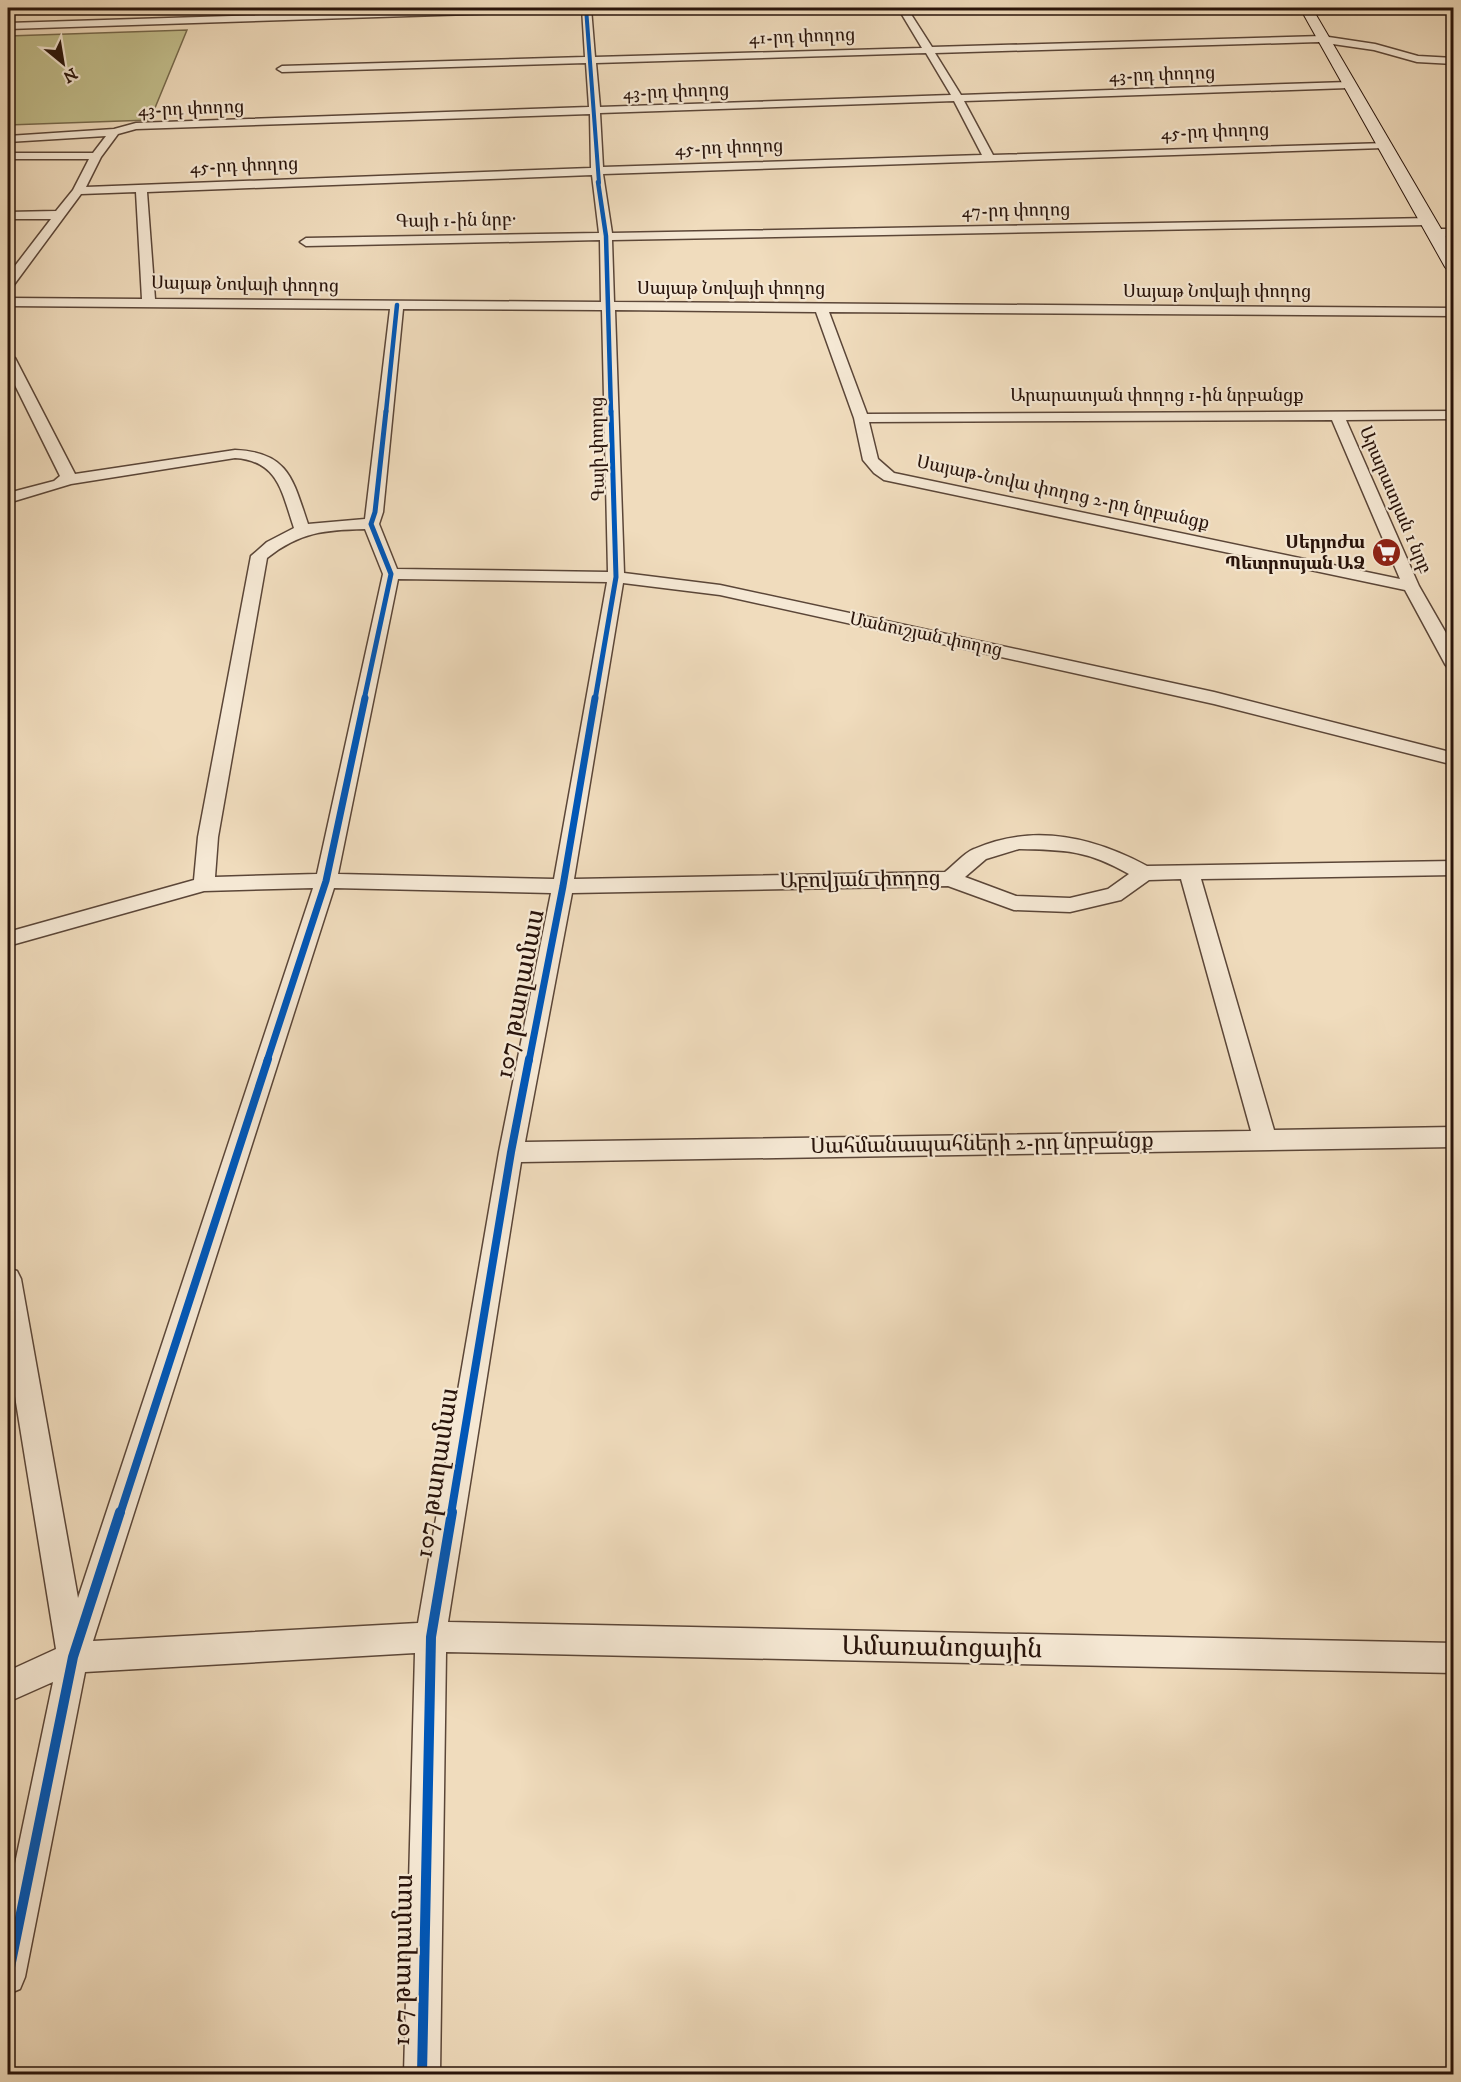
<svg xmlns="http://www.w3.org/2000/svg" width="1461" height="2082" font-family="'IM FELL DW Pica','Noto Serif Armenian',serif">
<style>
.green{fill:#c2be8c;stroke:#76694c;stroke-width:1.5}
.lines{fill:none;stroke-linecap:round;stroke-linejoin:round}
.street-casing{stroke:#5b4638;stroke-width:3}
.secondary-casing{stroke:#29140b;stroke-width:2}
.street{fill:#f5e8d4;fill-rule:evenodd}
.secondary{fill:#f5e8d4;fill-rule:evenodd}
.cycleway-far5-casing{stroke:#f5e8d4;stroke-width:5}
.cycleway-far4-casing{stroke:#f5e8d4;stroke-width:7}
.cycleway-far3-casing{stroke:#f5e8d4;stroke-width:8}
.cycleway-far2-casing{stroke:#f5e8d4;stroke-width:10}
.cycleway-far1-casing{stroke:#f5e8d4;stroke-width:12}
.cycleway-casing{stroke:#f5e8d4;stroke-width:14}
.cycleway-far5{stroke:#0057b8;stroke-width:4}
.cycleway-far4{stroke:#0057b8;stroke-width:4.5}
.cycleway-far3{stroke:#0057b8;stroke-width:5}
.cycleway-far2{stroke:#0057b8;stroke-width:7}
.cycleway-far1{stroke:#0057b8;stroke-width:8}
.cycleway{stroke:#0057b8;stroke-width:10}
.labels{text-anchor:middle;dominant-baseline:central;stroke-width:4.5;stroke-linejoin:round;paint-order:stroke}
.far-street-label{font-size:18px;fill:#29140b;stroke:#f5e8d4}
.far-poi-label{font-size:18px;font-weight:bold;fill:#29140b;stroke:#f5e8d4;text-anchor:end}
.street-label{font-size:21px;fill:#29140b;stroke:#f5e8d4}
.near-street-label{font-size:26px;fill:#29140b;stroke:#f5e8d4}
</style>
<rect width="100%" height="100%" fill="#f0dcbd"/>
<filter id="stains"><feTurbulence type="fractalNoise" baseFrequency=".00333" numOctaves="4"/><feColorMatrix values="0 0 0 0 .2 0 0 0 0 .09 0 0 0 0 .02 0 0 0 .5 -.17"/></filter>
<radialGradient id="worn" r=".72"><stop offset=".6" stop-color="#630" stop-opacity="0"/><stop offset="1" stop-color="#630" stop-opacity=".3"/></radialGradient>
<path class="green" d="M187,30L150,120L8,125V36Z"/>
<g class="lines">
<defs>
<path id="street" d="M490,8H565L560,11L8,29V23Z
M582,8H591L595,57L922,48L898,8H907L932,47L1322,36L1375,44L1418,56L1454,58V64L1417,62L1374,50L1319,42L935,53L961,95L1348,82L1353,85L1348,88L964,101L993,155L1387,143L1389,145L1383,148L603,174L612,233L1430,218V224L1426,225L612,240L614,302L1454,308V316L829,312L867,414L1454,411V419L1346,420L1419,586L1454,647V669L1448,668L1445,664L1405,590L884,480L874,473L863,460L854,418L816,312L615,310L624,573L720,585L1214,692L1454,753V765L1214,704L720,595L623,583L574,879L945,872C954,865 964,853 974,849C1033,823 1093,837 1147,866L1454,861V875L1201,879L1274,1130L1454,1127V1147L521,1162L448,1622L1454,1643V1673L446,1652L440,2074H404L415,1653L85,1672L25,1977L20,1989L8,1994V1897L53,1682L8,1702V1671L56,1649L8,1353V1268L17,1271L21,1279L78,1598L313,888L204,891L8,946V932L194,880L198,837L251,556L267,542L294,528C282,493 279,461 235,458L71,484L8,503V493L54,481L60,476L8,371V354L15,358L75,474L235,450C289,452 293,480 308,524L365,519L390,309L8,306V298L142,299L136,192L81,194L13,286L8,287V275L51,219H8V212L56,211L73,190L89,159H8V153H93L106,136L8,142V136L114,129L136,123L589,107L586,63L282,72L277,69L282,66L585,57ZM926,53L951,95L600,107L596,63ZM954,101L982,155L603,167L600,113ZM590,114L591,168L86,187L101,157L118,134L136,129ZM592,175L599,233L306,238L300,242L306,246L600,240L601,302L155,299L147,192ZM403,309L602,310L608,572L397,569L379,524L383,512ZM1332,420L1400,579L894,473L878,459L869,422ZM365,529L383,574L317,874L215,877L218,837L267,558C300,532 324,530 365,529ZM398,579L607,582L554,879L338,874ZM1019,849C1067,850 1086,850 1129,874L1108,889L1070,898L1016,896L965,877L986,859ZM1181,879L1251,1131L525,1142L572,893L948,886L1014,910L1070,912L1121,900L1149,880ZM334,888L551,893L499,1152L418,1623L93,1641Z
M1433,229H1454V237L1429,236L1427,233Z"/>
<path id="secondary" d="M1300,8H1312L1454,251V272L1448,271L1445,267Z"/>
</defs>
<use href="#street" class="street-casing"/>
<use href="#secondary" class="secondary-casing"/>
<use href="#street" class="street"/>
<use href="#secondary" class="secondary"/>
<defs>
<path id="cycleway-far5" d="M586,8L599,183"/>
<path id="cycleway-far4" d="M598,182L606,236L611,412
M386,412L397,305"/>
<path id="cycleway-far3" d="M364,700L391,574L371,524L375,512L386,411
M595,700L616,577L611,411"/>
<path id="cycleway-far2" d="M267,1061L326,881L365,698
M529,1061L563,886L595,698"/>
<path id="cycleway-far1" d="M120,1514L268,1059
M451,1514L511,1152L529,1059"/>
<path id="cycleway" d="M8,1977L73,1657L120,1512
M422,2074L431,1637L452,1512"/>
</defs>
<use href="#cycleway-far5" class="cycleway-far5-casing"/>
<use href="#cycleway-far4" class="cycleway-far4-casing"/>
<use href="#cycleway-far3" class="cycleway-far3-casing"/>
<use href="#cycleway-far2" class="cycleway-far2-casing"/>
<use href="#cycleway-far1" class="cycleway-far1-casing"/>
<use href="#cycleway" class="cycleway-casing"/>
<use href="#cycleway-far5" class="cycleway-far5"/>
<use href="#cycleway-far4" class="cycleway-far4"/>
<use href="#cycleway-far3" class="cycleway-far3"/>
<use href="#cycleway-far2" class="cycleway-far2"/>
<use href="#cycleway-far1" class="cycleway-far1"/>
<use href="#cycleway" class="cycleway"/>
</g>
<defs>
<symbol id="supermarket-disc" viewBox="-11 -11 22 22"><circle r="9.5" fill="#8f2418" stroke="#f5e8d4"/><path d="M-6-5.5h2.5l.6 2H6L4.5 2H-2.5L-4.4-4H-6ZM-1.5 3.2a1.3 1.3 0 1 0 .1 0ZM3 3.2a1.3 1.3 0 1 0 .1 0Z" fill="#fff"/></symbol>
</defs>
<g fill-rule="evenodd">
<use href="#supermarket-disc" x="1370" y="536" width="33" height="33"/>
</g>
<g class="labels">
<g class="far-street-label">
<text transform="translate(802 37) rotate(-2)">41-րդ փողոց</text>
<text transform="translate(1162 75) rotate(-2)">43-րդ փողոց</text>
<text transform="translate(676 92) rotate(-2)">43-րդ փողոց</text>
<text transform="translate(191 109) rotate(-2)">43-րդ փողոց</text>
<text transform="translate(1215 132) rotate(-2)">45-րդ փողոց</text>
<text transform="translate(729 148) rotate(-2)">45-րդ փողոց</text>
<text transform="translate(244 166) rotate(-2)">45-րդ փողոց</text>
<text transform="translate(1016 211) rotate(-1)">47-րդ փողոց</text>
<text transform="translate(456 221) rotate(-1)">Գայի 1-ին նրբ․</text>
<text transform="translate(245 285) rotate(1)">Սայաթ Նովայի փողոց</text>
<text x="731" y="289">Սայաթ Նովայի փողոց</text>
<text x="1217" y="292">Սայաթ Նովայի փողոց</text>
<text x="1157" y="396">Արարատյան փողոց 1-ին նրբանցք</text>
<text transform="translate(598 449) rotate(-91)">Գայի փողոց</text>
<text transform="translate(1063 493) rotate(12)">Սայաթ-Նովա փողոց 2-րդ նրբանցք</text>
<text transform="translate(1395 500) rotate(67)">Արարատյան 1 նրբ</text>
<text transform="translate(926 635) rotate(12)">Մանուշյան փողոց</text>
</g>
<g class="far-poi-label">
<text x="1365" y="543">Սերյոժա<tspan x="1365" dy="21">Պետրոսյան ԱՁ</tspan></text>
</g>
<g class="street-label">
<text transform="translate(860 880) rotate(-1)">Աբովյան փողոց</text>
<text transform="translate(982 1144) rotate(-1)">Սահմանապահների 2-րդ նրբանցք</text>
</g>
<g class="near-street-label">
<text transform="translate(520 994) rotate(-79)">107 թաղամաս</text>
<text transform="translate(437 1473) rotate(-81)">107 թաղամաս</text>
<text transform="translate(942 1648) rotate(1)">Ամառանոցային</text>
<text transform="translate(403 1960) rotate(-89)">107 թաղամաս</text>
</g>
</g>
<rect width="1461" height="2082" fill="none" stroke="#f0dcbd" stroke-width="30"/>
<rect x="9" y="9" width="1443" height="2064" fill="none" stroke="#29140b" stroke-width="3"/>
<rect x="15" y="15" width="1431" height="2052" fill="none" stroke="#29140b" stroke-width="1.5"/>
<g transform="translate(63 63) rotate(150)" stroke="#f5e8d4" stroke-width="4.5" paint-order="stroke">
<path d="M0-4.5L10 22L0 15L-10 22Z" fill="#29140b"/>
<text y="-9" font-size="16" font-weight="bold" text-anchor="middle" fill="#29140b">N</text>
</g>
<rect width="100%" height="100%" filter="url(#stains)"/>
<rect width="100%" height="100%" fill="url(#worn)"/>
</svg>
